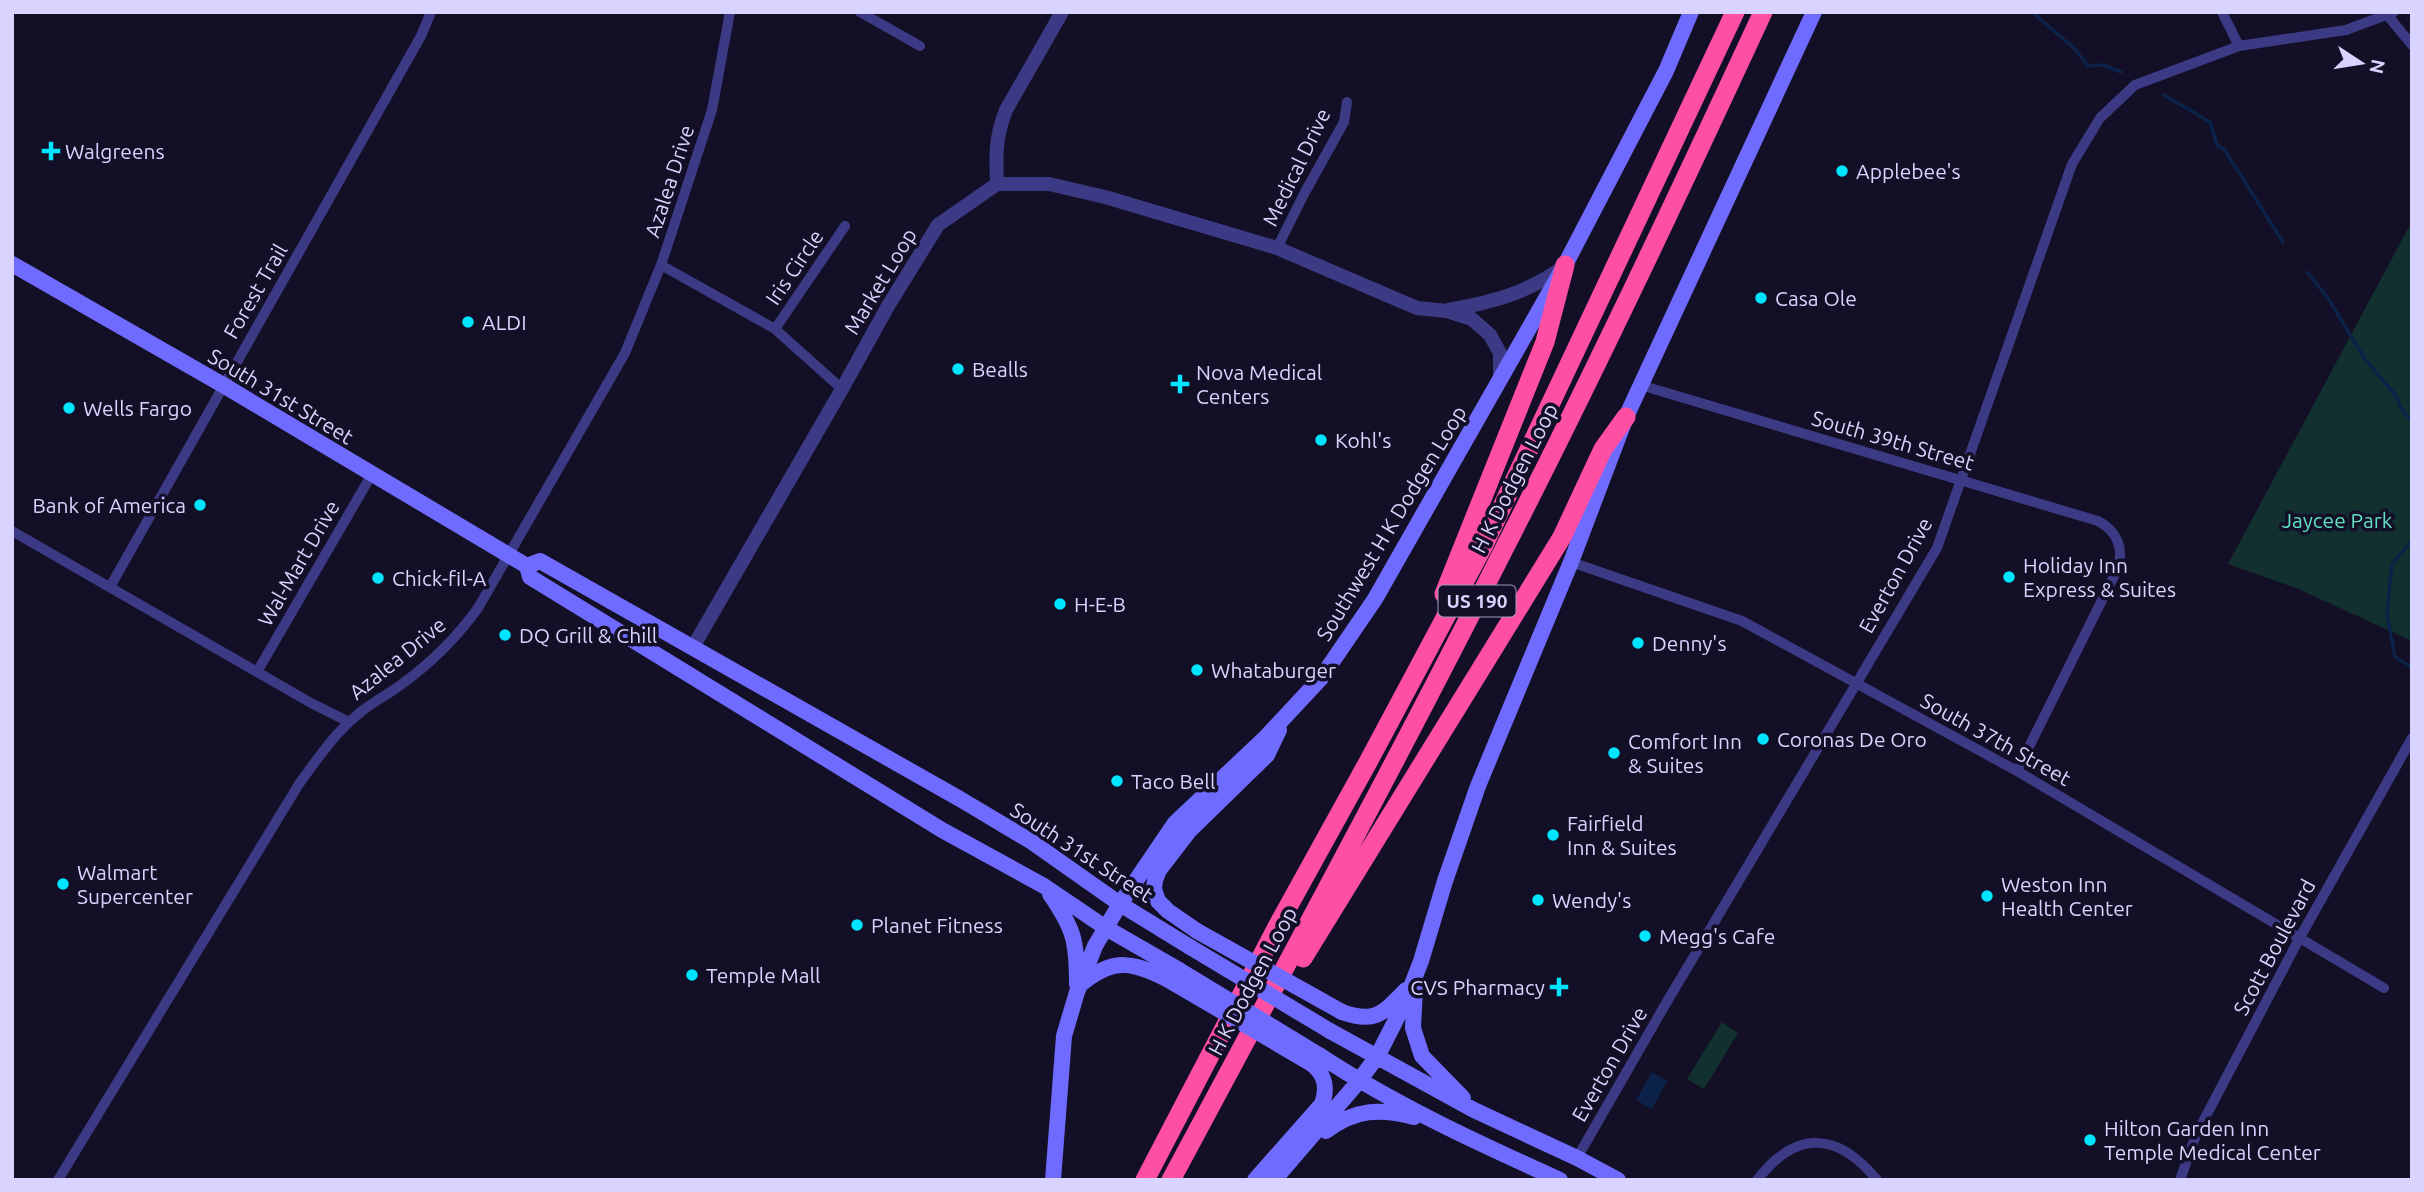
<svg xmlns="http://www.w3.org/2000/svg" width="2424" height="1192" font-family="Ubuntu,sans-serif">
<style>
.green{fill:#12302f}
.water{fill:#0c2248}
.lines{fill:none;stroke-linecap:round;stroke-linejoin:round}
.stream{stroke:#0c2248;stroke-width:3.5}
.minor{stroke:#3d3a85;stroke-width:10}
.tertiary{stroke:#3d3a85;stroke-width:14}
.secondary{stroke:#6f6bff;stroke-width:16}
.motorway{stroke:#ff4fa3;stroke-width:19}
.secondary-bridge{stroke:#6f6bff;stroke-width:16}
.poi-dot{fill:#00e5ff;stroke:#130f26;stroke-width:2.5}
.labels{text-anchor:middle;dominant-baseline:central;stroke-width:7;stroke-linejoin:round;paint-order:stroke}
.shield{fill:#130f26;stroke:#9e99be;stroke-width:2}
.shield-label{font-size:19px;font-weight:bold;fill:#d9d4ff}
.poi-label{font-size:21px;fill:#d9d4ff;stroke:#130f26;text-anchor:start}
.street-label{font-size:21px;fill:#d9d4ff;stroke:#130f26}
.park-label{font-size:21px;fill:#5fe0c0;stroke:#130f26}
</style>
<rect width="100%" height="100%" fill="#130f26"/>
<path class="green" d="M2412,221V641L2296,588L2228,564Z
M1722,1022L1738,1033L1704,1089L1687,1079Z"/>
<path class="water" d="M1652,1072L1667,1081L1652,1109L1636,1100Z"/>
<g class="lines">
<path class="stream" d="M2032,12L2075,49L2088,66L2103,65L2121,72
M2164,95L2210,122L2217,145L2224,149L2283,242
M2307,272L2328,298L2364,358L2396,396L2401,408L2412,421
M2412,540L2392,564L2387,614L2395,657L2412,667"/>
<path class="minor" d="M860,12L920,46
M2222,12L2239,46
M2388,16L2412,45
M1277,248L1304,194L1344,122L1347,102
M661,265L775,329L842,389
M775,329L845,226
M1640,385L2098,521C2117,531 2124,548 2118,568L2017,771
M12,531L311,703L349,722
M1571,562L1742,621L2017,771L2384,988
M110,587L421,36L431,12
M257,672L372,474
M1577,1158L1665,1005L1937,548L2072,164L2100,118L2135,85L2239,46L2346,30L2394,12
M58,1180L299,784C318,758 336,731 362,711C374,701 389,694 402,684C431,663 457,637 478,608L625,353L661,265L712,110L730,12
M1757,1180C1796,1130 1837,1131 1877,1180
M2180,1180L2196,1135L2299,939L2412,738"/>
<path class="tertiary" d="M997,184C996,155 995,138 1006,110L1062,12
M1448,310C1494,302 1527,293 1565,266
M693,647L842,389L888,306L938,225L997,184H1049L1105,197L1277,248L1417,308L1447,311L1472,319L1490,335L1500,353V380"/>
<path class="secondary" d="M12,264L223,385L527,566L530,577L942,830L1044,886L1106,928L1179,970
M527,566L540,561L960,799L1032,842L1120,904L1190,947
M1050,894C1074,929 1077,941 1077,984
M1197,931L1168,911L1158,901L1154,889L1155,880L1159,870L1189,831L1267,755L1279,730
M1080,985C1114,956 1135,962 1172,982
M1415,988L1413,1028L1422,1056L1463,1098
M1342,1012C1376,1024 1383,1013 1406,990
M1330,1031L1474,1110L1577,1158L1618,1180
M1319,1055C1395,1105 1478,1143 1560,1180
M1326,1131C1355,1109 1380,1108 1414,1117
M1053,1180L1064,1036L1077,992L1095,946L1120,904L1175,823L1266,737L1321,678L1375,599L1565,265L1666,71L1691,12
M1255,1180L1322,1104C1328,1087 1325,1075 1312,1064
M1274,1180L1359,1081L1378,1055L1406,1000L1421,961L1445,881L1478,786L1571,562L1626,417L1814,12"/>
<path class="motorway" d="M1444,594L1545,342L1565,265
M1303,958L1562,537L1603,449L1626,417
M1145,1180L1278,925L1367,764L1484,545L1735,12
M1171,1180C1283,971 1396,763 1503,551C1594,374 1679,193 1763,12"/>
<path class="secondary-bridge" d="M1197,931L1342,1012
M1190,947L1330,1031
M1179,970L1319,1055
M1172,982L1312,1064"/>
</g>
<g class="poi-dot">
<path d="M47.5 140.5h7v7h7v7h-7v7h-7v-7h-7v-7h7z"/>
<circle cx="1842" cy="171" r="7"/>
<circle cx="1761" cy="298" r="7"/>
<circle cx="468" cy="322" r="7"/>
<circle cx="958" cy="369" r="7"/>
<path d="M1176.5 373.5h7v7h7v7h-7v7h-7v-7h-7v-7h7z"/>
<circle cx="69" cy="408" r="7"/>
<circle cx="1321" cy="440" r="7"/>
<circle cx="200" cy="505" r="7"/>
<circle cx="2009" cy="577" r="7"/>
<circle cx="378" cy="578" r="7"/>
<circle cx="1060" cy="604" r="7"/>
<circle cx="505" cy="635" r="7"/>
<circle cx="1638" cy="643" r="7"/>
<circle cx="1197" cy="670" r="7"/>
<circle cx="1763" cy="739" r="7"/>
<circle cx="1614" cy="753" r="7"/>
<circle cx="1117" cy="781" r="7"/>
<circle cx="1553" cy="835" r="7"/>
<circle cx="63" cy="884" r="7"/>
<circle cx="1987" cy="896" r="7"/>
<circle cx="1538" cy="900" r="7"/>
<circle cx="857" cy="925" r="7"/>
<circle cx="1645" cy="936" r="7"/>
<circle cx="692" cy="975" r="7"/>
<path d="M1555.5 976.5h7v7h7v7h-7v7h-7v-7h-7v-7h7z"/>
<circle cx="2090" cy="1140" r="7"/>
</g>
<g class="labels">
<rect class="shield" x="1438.5" y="585.5" width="77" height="31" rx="5"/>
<g class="shield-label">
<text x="1477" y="601">US 190</text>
</g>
<g class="poi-label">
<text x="65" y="151">Walgreens</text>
<text x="1856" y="171">Applebee's</text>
<text x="1775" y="298">Casa Ole</text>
<text x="482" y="322">ALDI</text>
<text x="972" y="369">Bealls</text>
<text x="1196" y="372">Nova Medical<tspan x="1196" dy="24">Centers</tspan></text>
<text x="83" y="408">Wells Fargo</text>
<text x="1335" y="440">Kohl's</text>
<text x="186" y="505" text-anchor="end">Bank of America</text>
<text x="2023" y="565">Holiday Inn<tspan x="2023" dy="24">Express &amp; Suites</tspan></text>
<text x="392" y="578">Chick-fil-A</text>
<text x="1074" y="604">H-E-B</text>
<text x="519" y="635">DQ Grill &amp; Chill</text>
<text x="1652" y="643">Denny's</text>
<text x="1211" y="670">Whataburger</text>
<text x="1777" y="739">Coronas De Oro</text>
<text x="1628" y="741">Comfort Inn<tspan x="1628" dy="24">&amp; Suites</tspan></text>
<text x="1131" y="781">Taco Bell</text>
<text x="1567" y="823">Fairfield<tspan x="1567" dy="24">Inn &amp; Suites</tspan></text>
<text x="77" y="872">Walmart<tspan x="77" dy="24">Supercenter</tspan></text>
<text x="2001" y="884">Weston Inn<tspan x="2001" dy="24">Health Center</tspan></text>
<text x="1552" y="900">Wendy's</text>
<text x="871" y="925">Planet Fitness</text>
<text x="1659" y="936">Megg's Cafe</text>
<text x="706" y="975">Temple Mall</text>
<text x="1545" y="987" text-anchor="end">CVS Pharmacy</text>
<text x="2104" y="1128">Hilton Garden Inn<tspan x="2104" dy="24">Temple Medical Center</tspan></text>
</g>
<g class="street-label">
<text transform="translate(1296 167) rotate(-64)">Medical Drive</text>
<text transform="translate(669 181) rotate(-72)">Azalea Drive</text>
<text transform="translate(794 267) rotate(-56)">Iris Circle</text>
<text transform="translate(880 281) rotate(-59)">Market Loop</text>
<text transform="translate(255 291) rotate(-60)">Forest Trail</text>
<text transform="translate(281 396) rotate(31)">South 31st Street</text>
<text transform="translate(1893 440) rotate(16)">South 39th Street</text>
<text transform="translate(1514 478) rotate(-63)">H K Dodgen Loop</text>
<text transform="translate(1391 523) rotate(-59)">Southwest H K Dodgen Loop</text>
<text transform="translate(298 563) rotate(-60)">Wal-Mart Drive</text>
<text transform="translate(1895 575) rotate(-61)">Everton Drive</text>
<text transform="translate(397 658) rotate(-39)">Azalea Drive</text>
<text transform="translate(1996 739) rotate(29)">South 37th Street</text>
<text transform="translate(1082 852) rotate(33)">South 31st Street</text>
<text transform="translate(2274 947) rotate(-62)">Scott Boulevard</text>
<text transform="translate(1252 981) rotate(-62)">H K Dodgen Loop</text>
<text transform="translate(1609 1064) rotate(-60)">Everton Drive</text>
</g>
<g class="park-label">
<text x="2337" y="520">Jaycee Park</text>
</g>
</g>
<rect width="2424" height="1192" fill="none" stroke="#d9d4ff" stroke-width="28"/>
<g transform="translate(2361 63) rotate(102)" stroke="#130f26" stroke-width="5" paint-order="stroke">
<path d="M0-5L12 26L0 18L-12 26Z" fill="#d9d4ff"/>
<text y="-10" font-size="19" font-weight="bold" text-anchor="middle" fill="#d9d4ff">N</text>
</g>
</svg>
